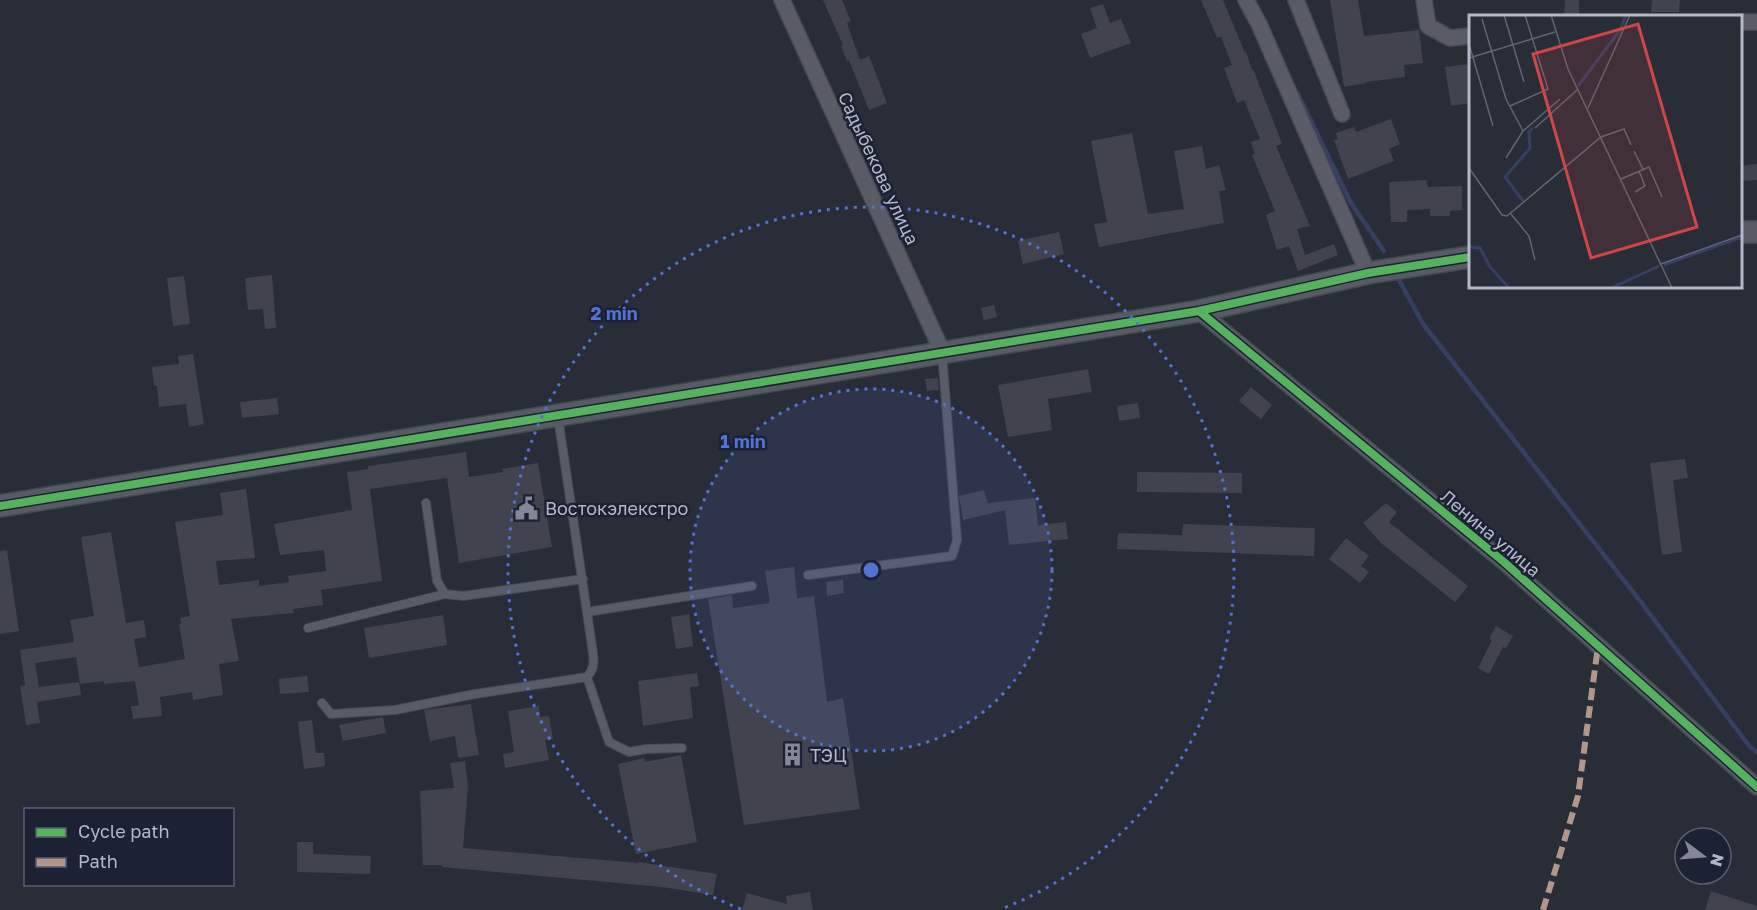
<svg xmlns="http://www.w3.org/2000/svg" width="1757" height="910" font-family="'Golos Text',sans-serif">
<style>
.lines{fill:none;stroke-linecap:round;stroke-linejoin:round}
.stream{stroke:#364061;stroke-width:4.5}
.building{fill:#41444e}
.lane-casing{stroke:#454951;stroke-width:10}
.street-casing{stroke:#454951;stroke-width:18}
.secondary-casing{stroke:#454951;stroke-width:24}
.lane{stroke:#595c66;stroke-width:8}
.street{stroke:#595c66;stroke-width:15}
.secondary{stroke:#585a64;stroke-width:21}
.quiet{stroke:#b2968c;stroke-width:6;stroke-dasharray:12 6;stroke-linecap:butt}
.cycleway-casing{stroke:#1c2233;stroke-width:11}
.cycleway{stroke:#56b35d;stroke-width:8}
.ring{fill:none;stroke:#5273d3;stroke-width:3;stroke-dasharray:3 6}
.labels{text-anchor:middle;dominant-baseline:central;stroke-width:5;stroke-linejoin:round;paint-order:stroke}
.street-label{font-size:18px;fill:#b3b8c9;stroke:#1c2233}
.poi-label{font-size:18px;fill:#b3b8c9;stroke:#1c2233;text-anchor:start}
.inset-river{fill:none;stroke:#364061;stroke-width:3}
.inset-road{fill:none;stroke:#606572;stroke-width:1.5}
.view{fill:#cf4548;fill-opacity:0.15;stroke:#cf4548;stroke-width:3}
.inset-edge{fill:none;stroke:#b3b8c9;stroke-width:3}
.centre{fill:#5273d3;stroke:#1c2233;stroke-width:3}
.ring-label{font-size:18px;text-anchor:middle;font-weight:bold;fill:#5273d3;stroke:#1c2233;stroke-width:5;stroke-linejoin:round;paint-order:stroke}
</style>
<rect width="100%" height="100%" fill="#292d38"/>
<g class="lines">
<path class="stream" d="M1298,94L1351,203L1384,251
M1399,280L1423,324L1637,597L1750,747L1757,752"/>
</g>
<path class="building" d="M823,0H842L851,21L847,23L860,60L869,56L887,103L869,110L849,60L847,61L841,46L843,45Z
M1201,0H1223L1245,53L1246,52L1252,70L1253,69L1278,133L1282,144L1276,146L1310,226L1297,229L1305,255L1334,244L1338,255L1298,271L1289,246L1277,250L1266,215L1275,211L1252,155L1255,154L1251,142L1260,139L1244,100L1237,103L1224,68L1232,65L1221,37L1217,38Z
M1330,0H1358L1364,36L1419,30L1423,63L1404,65L1405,77L1366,82L1367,83L1344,87Z
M1565,0H1579V15H1564Z
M1652,0H1680L1679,12H1651Z
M1103,4L1110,23L1121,19L1131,43L1090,58L1081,34L1097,28L1090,8Z
M1470,64V103L1451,106L1445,67Z
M1391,119L1400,144L1389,149L1394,161L1348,179L1334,140L1338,139L1336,133L1354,127L1356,132Z
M1132,133L1148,214L1184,209L1174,151L1202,146L1206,169L1219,165L1226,190L1219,191L1224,223L1099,247L1094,224L1107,222L1091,141Z
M1757,164V180L1740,181V166Z
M1426,180L1428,187L1462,186V210L1450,211V216H1430V209L1407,210V222H1391L1389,182Z
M1059,232L1064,254L1023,264L1018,241Z
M272,275L276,328L265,329L263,309L248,310L245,278Z
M184,276L190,324L173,326L167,278Z
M994,305L997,317L984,320L981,308Z
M193,354L204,424L189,427L186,404L159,407L157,386H154L152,367L179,364L178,356Z
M1088,369L1092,392L1048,399L1052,430L1008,437L998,385Z
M938,378L939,390L927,391L925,379Z
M1251,387L1272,405L1261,419L1239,401Z
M277,398L279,414L242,418L240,402Z
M1138,403L1140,418L1119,421L1117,406Z
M466,452L469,477L503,472L502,469L538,463L552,547L459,563L447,478L370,489L382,581L321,590L323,605L293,609L294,613L231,619L239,661L219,664L223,695L193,700L192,692L160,697L162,716L133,719L131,706H139L135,681L104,684V681L80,684L76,657L35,663L39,687L79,682L81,695L37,702L40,723L26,725L20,686L25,685L20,650L74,642L70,620L94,616L81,537L111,532L126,623L144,620L146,637L134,639L139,667L185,659L179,624H181L180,618L190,616L175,522L223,515L220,493L246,489L255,558L216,561L219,585L259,580V586L289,582L288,576L326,571L324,550L280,555L274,524L352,510L347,472L368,469V466Z
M1685,459L1688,478L1673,480L1682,552L1662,555L1650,463Z
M1137,472L1242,473V493L1137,492Z
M984,490L988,503L1035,498L1038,525L1066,522L1068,539L1009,545L1005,510L963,520L959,496Z
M1386,503L1397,512L1389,522L1468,586L1455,602L1381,543L1363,523Z
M1183,524L1315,528L1314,556L1117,549L1118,533L1182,535Z
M1346,538L1369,556L1361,566L1369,572L1360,583L1329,559Z
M7,550L19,631L0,634V551Z
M794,567L797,598L814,596L827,702L843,698L860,809L744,825L708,599L732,595L733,608L770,603L765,571Z
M843,580L844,593L827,596L826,582Z
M689,614L693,646L676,649L671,617Z
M443,615L447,645L369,658L364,628Z
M1496,626L1513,636L1506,648L1503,647L1489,674L1478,668L1492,640L1489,639Z
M697,673L699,686L690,687L693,718L643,726L638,681Z
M307,676L309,692L280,694L279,679Z
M471,704L479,755L458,758L455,736L430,741L424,710Z
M539,706L540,717L549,716L553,739L545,740L549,760L505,768L503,754L514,752L508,711Z
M383,717L386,733L343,741L339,725Z
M312,720L316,753H324L325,766L304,769L298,722Z
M681,755L697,842L636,854L618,764L644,758L645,762Z
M465,761L468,786L463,848L638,863V862L717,874L713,895L662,887L442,867V865H423L420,791L454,788L450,763Z
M297,842H313V854L371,856L370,874L297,872Z
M1711,891L1757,906V910H1705Z
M810,892L813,910H742L747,893L787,904L786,896Z"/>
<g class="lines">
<defs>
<path id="lane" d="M426,503L437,581L445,594L463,596L583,579
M808,575L952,556L957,540L942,353
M587,612L752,586
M308,628L445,594
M587,677L609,742L629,752L646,749L682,748
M322,703L331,714L395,710L475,694L587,677C594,669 594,664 593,653L558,417"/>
<path id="street" d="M782,0L942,351
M1246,0L1259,24L1368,273
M1296,0L1342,114
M1424,0L1428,26L1450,38L1470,36
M1740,22H1757
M1199,311L1504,562L1757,787"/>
<path id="secondary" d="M1740,232H1757
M0,506L1199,311L1368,273L1470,257"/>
</defs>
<use href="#lane" class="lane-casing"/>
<use href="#street" class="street-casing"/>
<use href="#secondary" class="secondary-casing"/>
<use href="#lane" class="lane"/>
<use href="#street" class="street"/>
<use href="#secondary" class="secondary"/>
<path class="quiet" d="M1543,910L1578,796L1598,646"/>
<defs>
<path id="cycleway" d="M1199,311L1504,562L1757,787
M0,506L1199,311L1368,273L1470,257"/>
</defs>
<use href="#cycleway" class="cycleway-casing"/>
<use href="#cycleway" class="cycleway"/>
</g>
<circle cx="871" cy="570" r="181" fill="#5273d3" fill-opacity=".12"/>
<g class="ring">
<circle cx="871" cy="570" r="181"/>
<path d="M741 909A363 363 0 1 1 1001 909"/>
</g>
<defs>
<symbol id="civic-bare" viewBox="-9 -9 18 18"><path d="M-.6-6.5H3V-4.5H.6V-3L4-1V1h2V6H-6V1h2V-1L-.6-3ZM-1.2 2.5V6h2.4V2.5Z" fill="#838796" stroke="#1c2233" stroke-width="2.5" paint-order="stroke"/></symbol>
<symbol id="building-bare" viewBox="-9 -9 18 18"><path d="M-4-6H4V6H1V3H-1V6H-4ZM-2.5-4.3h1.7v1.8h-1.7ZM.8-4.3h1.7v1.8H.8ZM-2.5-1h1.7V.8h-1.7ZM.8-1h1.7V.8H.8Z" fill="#838796" stroke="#1c2233" stroke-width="2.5" paint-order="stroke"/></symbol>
</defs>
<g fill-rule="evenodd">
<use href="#civic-bare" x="510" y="492" width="33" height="33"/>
<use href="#building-bare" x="776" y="738" width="33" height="33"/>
</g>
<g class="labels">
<g class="street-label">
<text transform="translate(879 168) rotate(65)">Садыбекова улица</text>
<text transform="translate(1491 533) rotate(40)">Ленина улица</text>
</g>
<g class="poi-label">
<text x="545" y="508">Востокэлекстро</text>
<text x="810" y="755">ТЭЦ</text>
</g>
</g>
<g transform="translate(1469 15)">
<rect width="273" height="273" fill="#292d38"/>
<path class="inset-river" d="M109,71L151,15L157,0M54,186L36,162L61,133L60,117L64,113M0,232L11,233L21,252L40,273M195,250L273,222M142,273L190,251"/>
<path class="inset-road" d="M35,0L55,67M82,0L99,54L203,273M13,4L37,84L54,116M0,29L24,111M0,43L86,17M41,91L79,74L56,0M119,93L161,0M66,113L108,75M165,136L174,154M37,143L54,116L91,84M0,153L33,200L38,201L132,122L155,114L162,130M152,164L180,152L193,182M166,177L176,171L170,156M42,199L60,221L66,245M192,249L273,220"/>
<path class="view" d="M169,9L228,212L122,243L64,39Z"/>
<rect width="273" height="273" class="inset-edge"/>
</g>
<circle cx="871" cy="570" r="9" class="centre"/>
<g class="ring-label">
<text x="614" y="320">2 min</text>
<text x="743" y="448">1 min</text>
</g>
<rect x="24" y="808" width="210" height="78" fill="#1c2233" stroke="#585e6f" stroke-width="1.5"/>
<rect x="36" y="828" width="30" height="9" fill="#56b35d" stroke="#585e6f" stroke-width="1.5"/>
<text x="78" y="838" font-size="18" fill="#b3b8c9">Cycle path</text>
<rect x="36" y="858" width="30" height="9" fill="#b2968c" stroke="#585e6f" stroke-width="1.5"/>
<text x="78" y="868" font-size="18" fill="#b3b8c9">Path</text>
<g transform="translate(1703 856) rotate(106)"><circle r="28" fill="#1c2233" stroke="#585e6f" stroke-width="1.5"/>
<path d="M0-4.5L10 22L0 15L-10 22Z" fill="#838796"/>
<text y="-9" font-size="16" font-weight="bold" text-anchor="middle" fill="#b3b8c9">N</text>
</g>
</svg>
